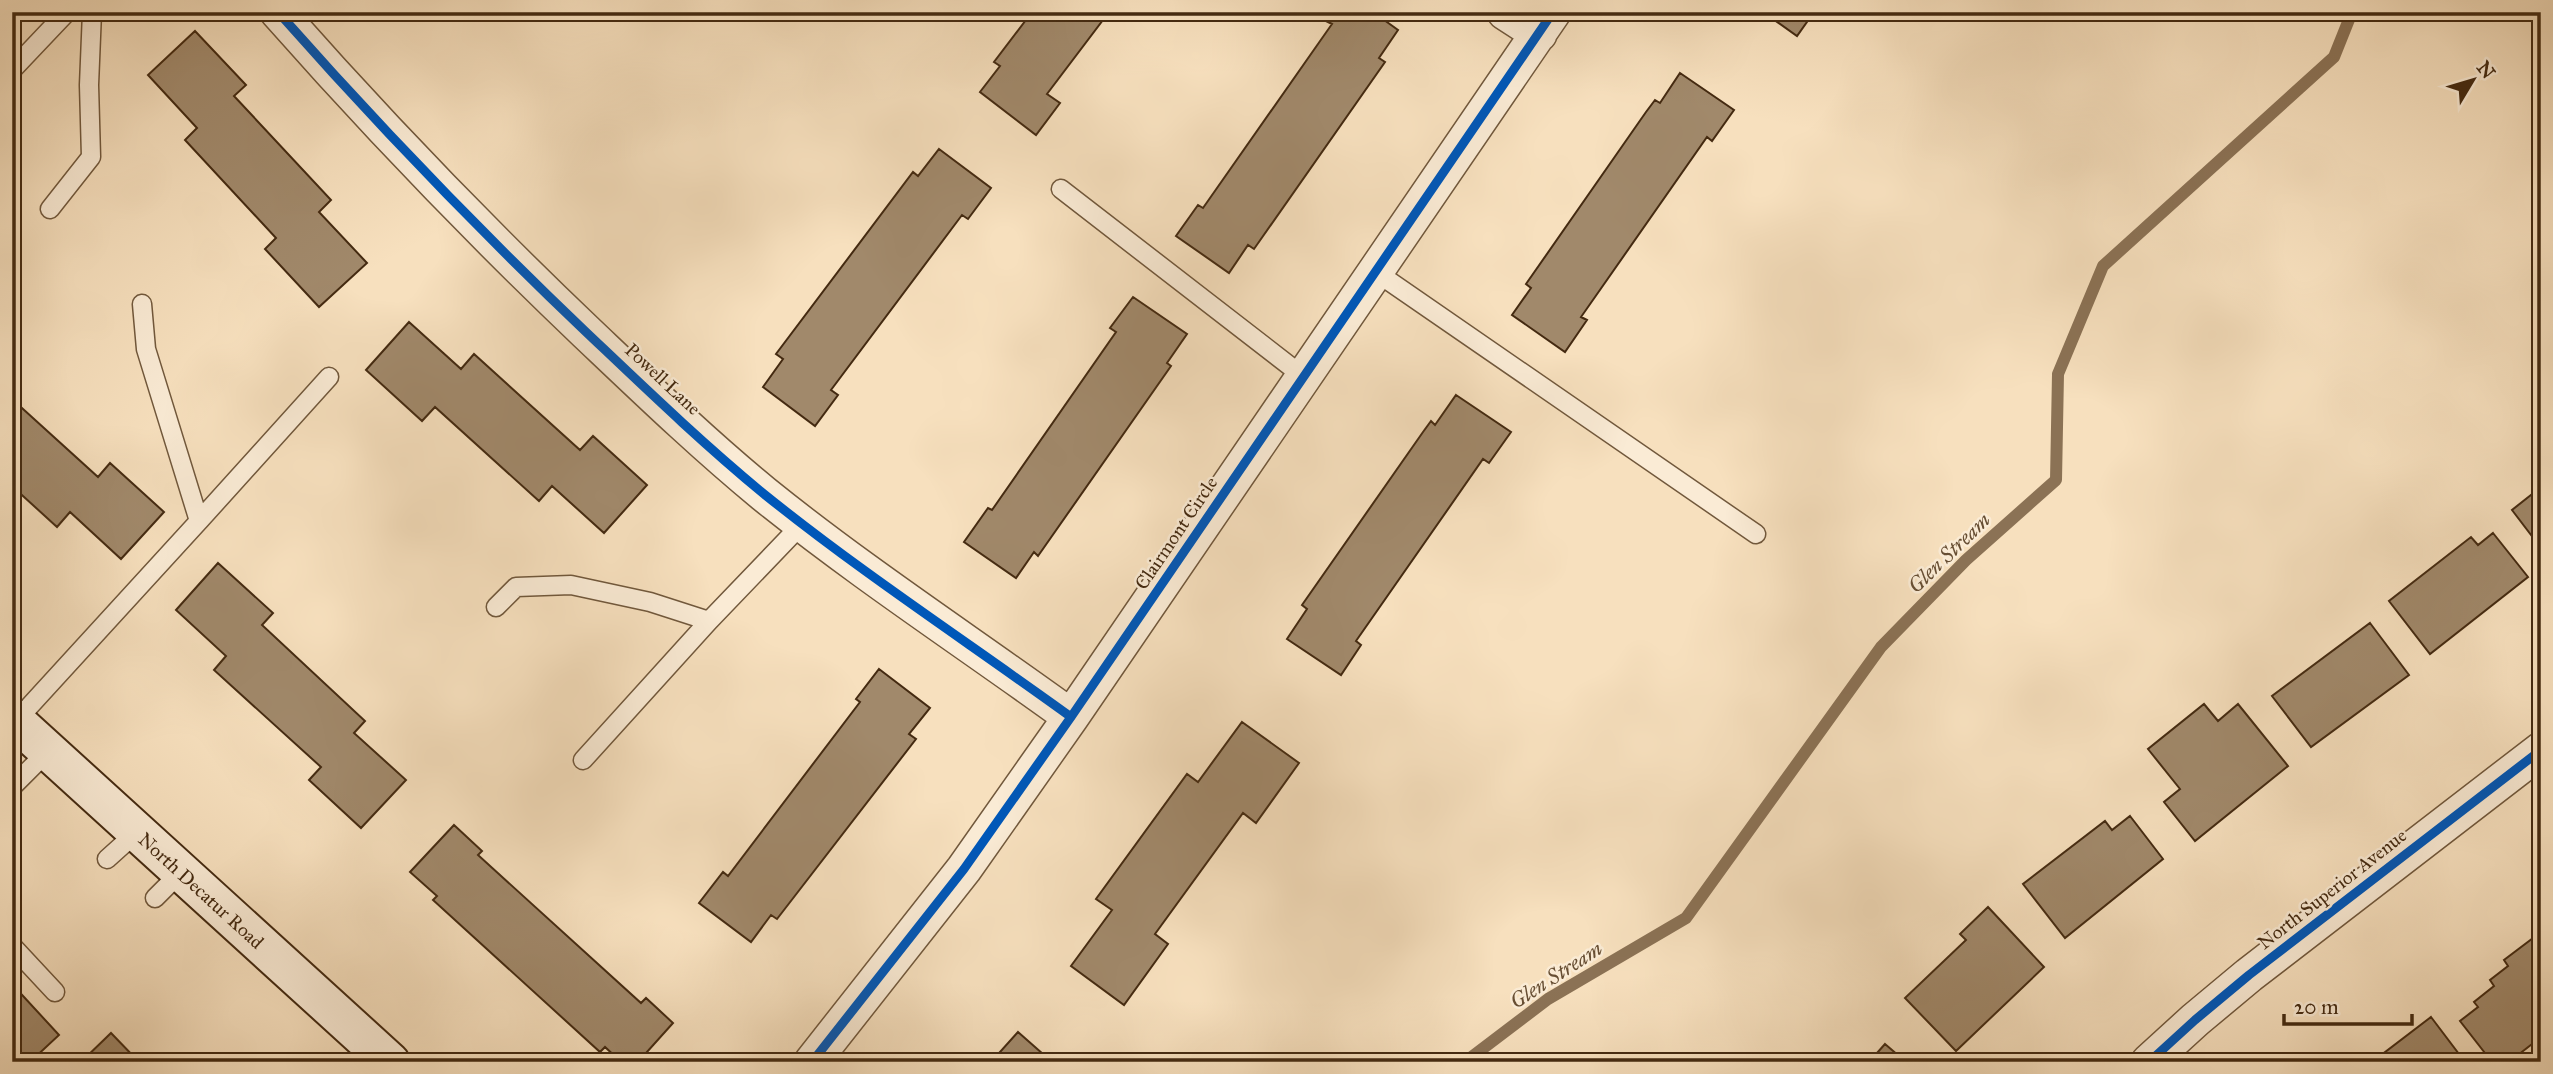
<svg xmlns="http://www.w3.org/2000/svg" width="2553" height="1074" font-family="'IM FELL Great Primer',serif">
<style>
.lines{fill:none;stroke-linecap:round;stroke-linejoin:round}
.stream{stroke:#8b7255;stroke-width:12}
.building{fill:#a1896b;stroke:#442a11;stroke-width:2}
.service-casing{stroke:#71583c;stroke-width:21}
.minor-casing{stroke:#71583c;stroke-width:38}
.secondary-casing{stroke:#442a11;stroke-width:42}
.service{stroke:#faebd5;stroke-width:18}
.minor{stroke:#faebd5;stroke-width:35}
.secondary{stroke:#faebd5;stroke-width:38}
.cycleway-casing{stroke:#faebd5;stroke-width:13}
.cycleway{stroke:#0057b8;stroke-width:9}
.labels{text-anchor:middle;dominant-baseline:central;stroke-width:5;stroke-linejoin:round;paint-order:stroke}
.street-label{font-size:19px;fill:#442a11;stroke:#faebd5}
.water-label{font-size:21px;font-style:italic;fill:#674e33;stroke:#faebd5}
</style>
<rect width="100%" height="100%" fill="#f7e0be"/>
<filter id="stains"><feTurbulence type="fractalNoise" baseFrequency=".00286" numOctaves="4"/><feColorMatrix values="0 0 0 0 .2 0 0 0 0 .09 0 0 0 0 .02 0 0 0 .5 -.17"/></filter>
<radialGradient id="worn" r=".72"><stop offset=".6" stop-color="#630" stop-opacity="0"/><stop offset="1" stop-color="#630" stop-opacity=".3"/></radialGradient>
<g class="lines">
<path class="stream" d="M1465,1062L1548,999L1686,918L1881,647L1966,560L2056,480L2058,374L2103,266L2334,57L2352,12"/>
</g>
<path class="building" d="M1032,12H1109L1047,94L1060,103L1036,135L980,92L1000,66L994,62Z
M1332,12H1373L1398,30L1379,58L1385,62L1254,249L1248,245L1229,273L1176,236L1198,205L1203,208L1332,24L1326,21Z
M1763,12H1814L1797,36Z
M195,31L246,85L234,96L331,200L319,212L367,263L319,307L265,249L276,238L185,140L197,128L148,75Z
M1680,73L1734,110L1712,141L1707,137L1581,317L1587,320L1565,352L1512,315L1531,288L1526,284L1646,112L1655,100L1660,103Z
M939,149L991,188L968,219L962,215L831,390L838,395L815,426L763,387L783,359L776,354L913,172L918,176Z
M1133,297L1187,334L1167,363L1171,366L1038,556L1034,552L1016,578L964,542L988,508L992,510L1116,332L1110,328Z
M409,322L461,369L474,354L580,450L593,436L647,485L604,533L552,486L539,501L435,407L422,421L366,370Z
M1456,395L1511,432L1489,463L1483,459L1356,641L1361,645L1341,675L1287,639L1307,609L1302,605L1423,432L1431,421L1435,425Z
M12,399L98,477L110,463L164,512L121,559L70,512L57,527L12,486Z
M2541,487V548L2512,510Z
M2493,533L2528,577L2430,654L2389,601L2471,537L2478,545Z
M218,563L273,613L262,625L365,721L354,733L406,780L361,828L309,780L321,767L214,670L226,656L176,610Z
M2370,623L2409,675L2311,747L2272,696Z
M879,669L930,708L909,734L916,739L777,919L771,915L751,942L699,903L723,872L728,876L860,702L856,699Z
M2204,704L2218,721L2238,704L2288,766L2195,841L2164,802L2180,789L2148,749Z
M1242,722L1299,763L1256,823L1243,813L1155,934L1168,944L1124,1005L1071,966L1112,910L1096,899L1187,774L1198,782Z
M2130,816L2163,859L2065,938L2023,884L2105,821L2112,830Z
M454,825L482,851L478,855L641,1003L646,998L673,1023L638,1062H621L605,1047L600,1052L433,900L437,896L410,872Z
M1988,907L2044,967L1956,1051L1905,998L1966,940L1960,934Z
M2541,932V1037L2509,1062H2492L2460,1021L2478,1007L2474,1002L2494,986L2490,980L2508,966L2504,960Z
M12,984L59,1035L30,1062H12Z
M2431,1017L2465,1062H2385L2380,1056Z
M1018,1032L1052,1062H991Z
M111,1033L139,1062H81Z
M1885,1044L1906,1062H1869Z"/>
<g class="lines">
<defs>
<path id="service" d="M12,70L67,12
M1061,189L1304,377
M50,209L91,157L89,85L92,12
M1376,272L1756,534
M199,521L329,377
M496,607L516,587L571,585L650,602L709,621L803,523
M16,721L199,521L146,349L142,304
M583,760L709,621
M12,787L48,751
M107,859L137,832
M155,898L181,872
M14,948L55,992"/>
<path id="minor" d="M278,12C376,123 479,230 586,332C644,387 702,443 764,494C862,573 969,643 1071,717
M1505,12L1539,34
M812,1062L964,869L1071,717L1553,12
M2149,1062L2195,1020L2249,975L2541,750"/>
<g id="secondary">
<path id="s1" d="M12,718L390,1062"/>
</g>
</defs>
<use href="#service" class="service-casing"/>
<use href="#minor" class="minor-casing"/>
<use href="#secondary" class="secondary-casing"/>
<use href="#service" class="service"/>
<use href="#minor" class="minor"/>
<use href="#secondary" class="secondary"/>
<defs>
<path id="cycleway" d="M278,12C376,123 479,230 586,332C644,387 702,443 764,494C862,573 969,643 1071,717
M812,1062L964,869L1071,717L1553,12
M2149,1062L2195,1020L2249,975L2541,750"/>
</defs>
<use href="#cycleway" class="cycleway-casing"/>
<use href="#cycleway" class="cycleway"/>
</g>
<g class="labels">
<g class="street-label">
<text transform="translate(663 379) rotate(43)">Powell Lane</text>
<text transform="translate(1176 533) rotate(-56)">Clairmont Circle</text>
<text transform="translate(2332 889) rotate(-38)">North Superior Avenue</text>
<text stroke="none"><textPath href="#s1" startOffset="256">North Decatur Road</textPath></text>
</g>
<g class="water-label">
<text transform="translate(1949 553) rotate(-44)">Glen Stream</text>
<text transform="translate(1556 975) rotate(-33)">Glen Stream</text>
</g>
</g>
<rect width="2553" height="1074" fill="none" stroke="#f7e0be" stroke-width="42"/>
<rect x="14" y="14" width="2525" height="1046" fill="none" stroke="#442a11" stroke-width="3.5"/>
<rect x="21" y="21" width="2511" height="1032" fill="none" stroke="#442a11" stroke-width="2"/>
<g transform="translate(2473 80) rotate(52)" stroke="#faebd5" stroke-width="5" paint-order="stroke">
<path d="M0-5L12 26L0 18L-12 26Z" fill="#442a11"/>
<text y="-10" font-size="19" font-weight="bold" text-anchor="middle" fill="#442a11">N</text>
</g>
<path d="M2284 1014v10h128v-10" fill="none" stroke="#442a11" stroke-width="3.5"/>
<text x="2294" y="1014" font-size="21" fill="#442a11" stroke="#faebd5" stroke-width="5" paint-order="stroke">20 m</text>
<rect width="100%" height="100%" filter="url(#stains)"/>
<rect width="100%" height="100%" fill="url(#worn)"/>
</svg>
